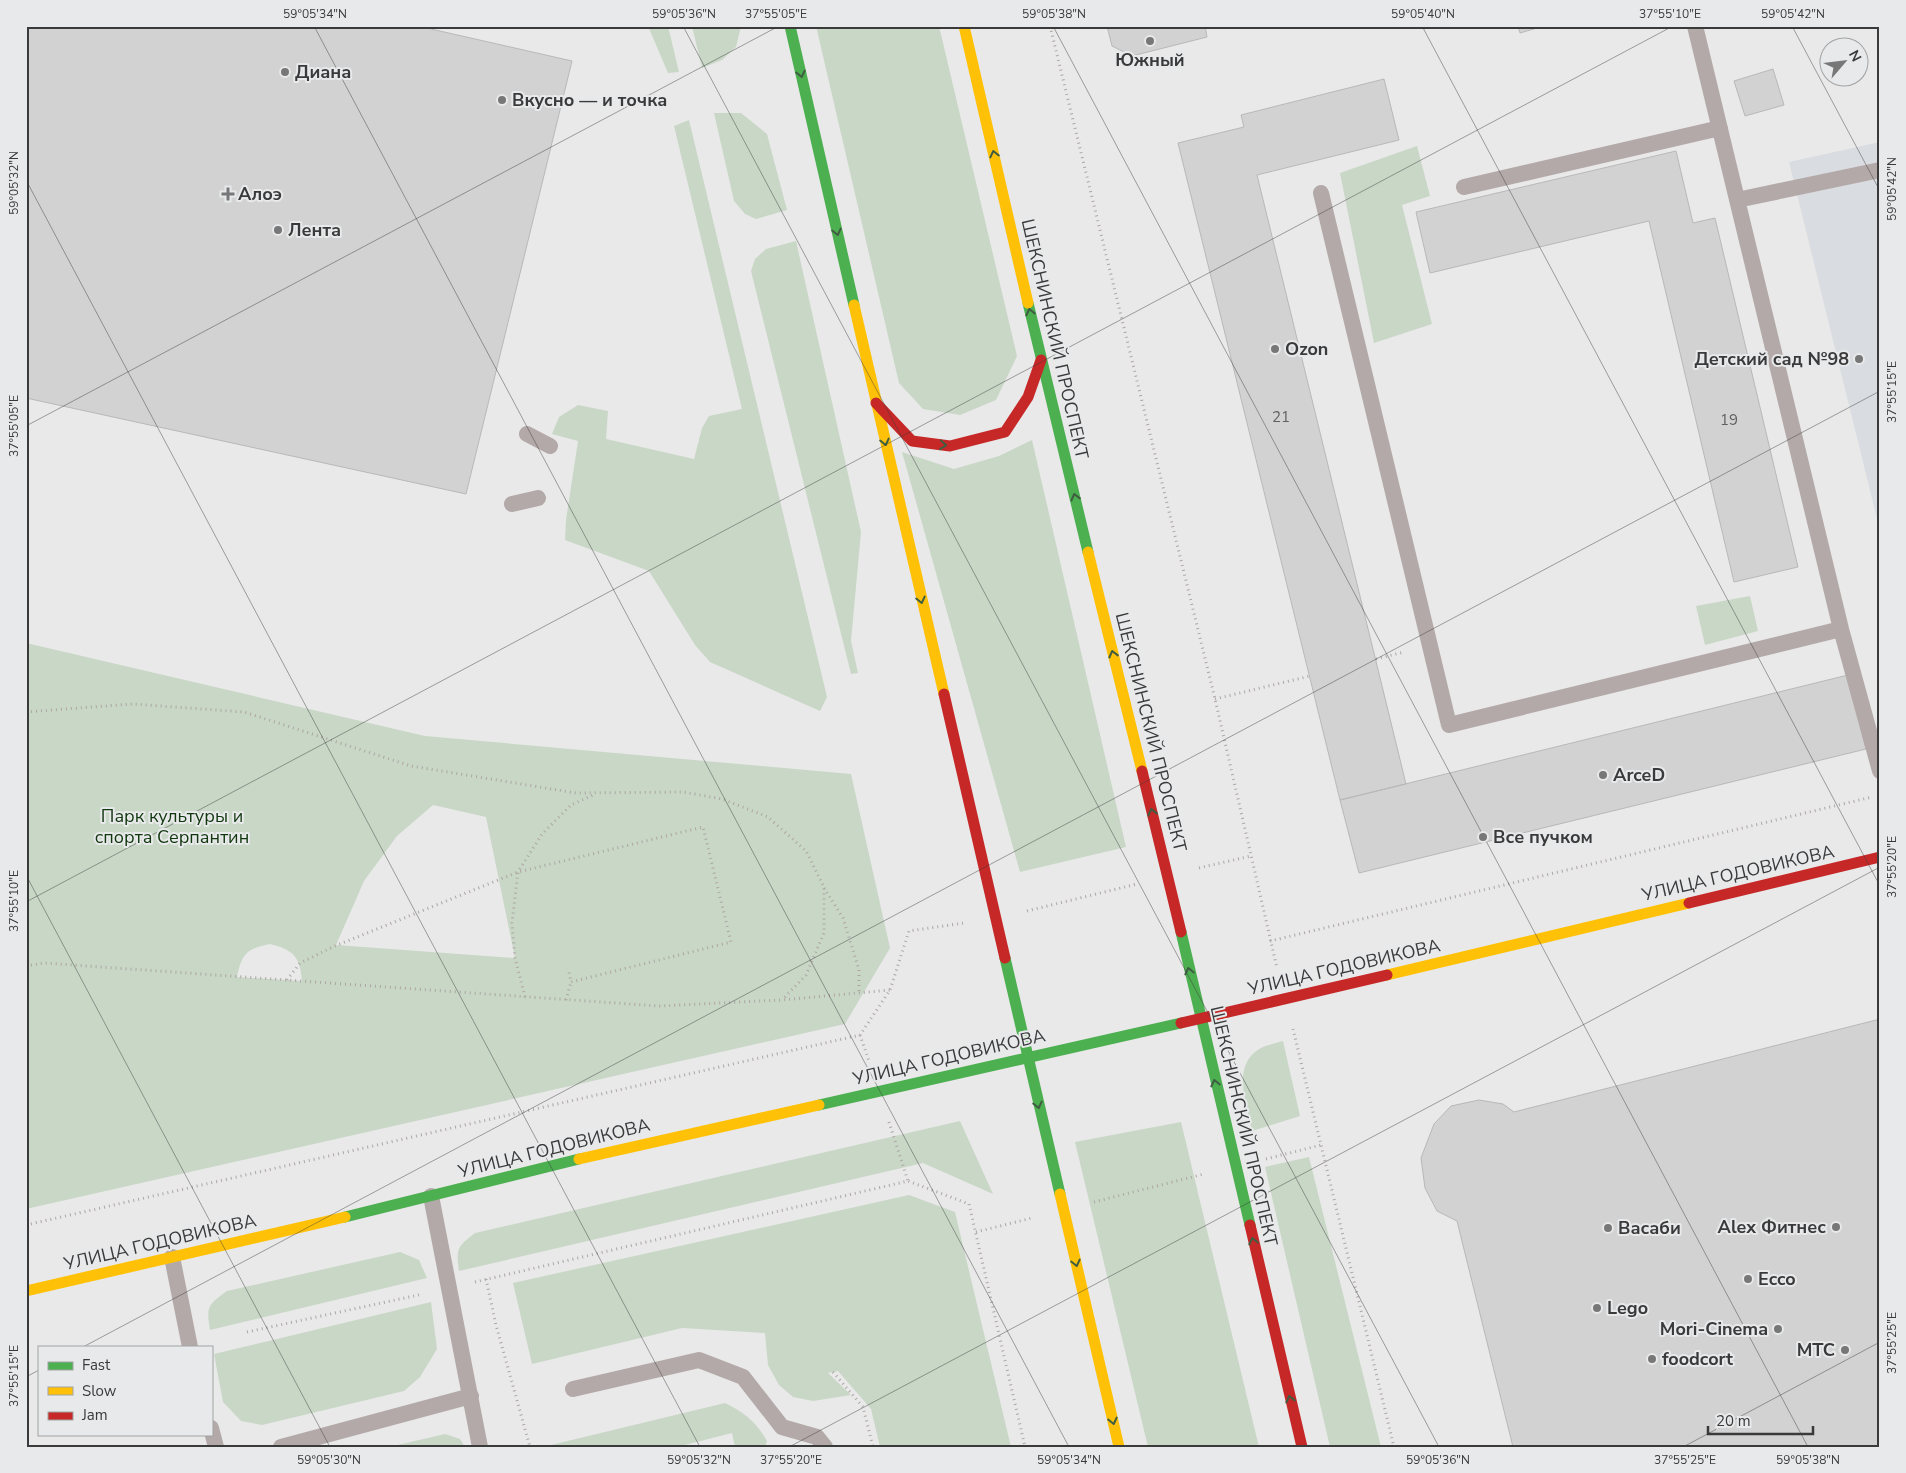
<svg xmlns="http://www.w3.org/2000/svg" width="1906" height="1473" font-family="'Nunito Sans',sans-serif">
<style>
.built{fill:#d9dce0}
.green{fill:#c9d7c7;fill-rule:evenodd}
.building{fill:#d2d2d2;stroke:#b9b8b9}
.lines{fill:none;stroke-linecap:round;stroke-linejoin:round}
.path{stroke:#ada6a5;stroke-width:3;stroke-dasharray:1 4;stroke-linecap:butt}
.lane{stroke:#b3a9a8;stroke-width:16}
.fast{stroke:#4caf50;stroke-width:11}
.slow{stroke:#ffc107;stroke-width:11}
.jam{stroke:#c62828;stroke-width:11}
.oneway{stroke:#3f5d41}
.ticks{fill:none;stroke:#3a3a3b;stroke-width:1;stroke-opacity:0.45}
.poi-dot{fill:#777778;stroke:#e8e9ea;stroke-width:2}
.labels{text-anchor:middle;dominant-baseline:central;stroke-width:4;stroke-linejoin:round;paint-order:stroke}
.number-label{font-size:15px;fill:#606061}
.poi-label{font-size:18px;font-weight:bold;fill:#3a3a3b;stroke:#e8e9ea;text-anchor:start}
.street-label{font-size:18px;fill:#3a3a3b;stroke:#e8e9ea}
.park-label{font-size:18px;fill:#10370d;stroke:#e8e9ea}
.neatline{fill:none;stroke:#3a3a3b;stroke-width:2}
.ticks-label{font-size:12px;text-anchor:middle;fill:#3a3a3b}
</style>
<rect width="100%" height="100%" fill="#e9e9e9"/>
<path class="built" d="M1880,142V531L1789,162Z"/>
<path class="green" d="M648,26H668L679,72L668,73Z
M692,26H741L736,47L722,60L702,68Z
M816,26H939L1017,356L996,400L960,415L923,409L899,383Z
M714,113H741L767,134L787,210L756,219L745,214L734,201Z
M689,120L827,697L820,711L710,662L695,645L649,571L565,540L566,520L578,441L552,434L559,417L578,405L608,411L606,439L694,459L702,428L709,416L742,409L674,126Z
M1417,146L1430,196L1402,205L1432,324L1374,343L1340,173Z
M796,241L861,532L851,641L858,673L851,674L751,271L755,259L766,249Z
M1032,440L1126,847L1020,872L902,452L954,469L999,456Z
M1750,596L1758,631L1705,645L1696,606Z
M26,643L425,736L851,774L890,948L845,1024L26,1209ZM433,805L486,817L515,958L336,945L364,881L397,836ZM270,944C294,950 300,957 302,981L237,977C242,953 247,949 270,944Z
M1283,1041L1300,1116L1252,1131C1247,1104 1230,1065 1261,1048C1267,1045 1276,1043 1283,1041Z
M960,1121L993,1194L923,1163L459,1271C456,1248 457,1247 475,1233Z
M1181,1122L1259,1447H1148L1075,1142Z
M1309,1157L1381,1447H1330L1265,1167Z
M909,1195L955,1212L1011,1447H880L871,1409L838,1371L828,1373L851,1395L813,1401L793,1397L779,1385L768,1365L765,1333L682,1328L532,1364L513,1283Z
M400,1252L419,1260L427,1278L210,1330C206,1306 208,1305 227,1291Z
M431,1302L437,1349L420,1377L404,1391L262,1425L241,1421L223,1402L214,1354Z
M725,1403C744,1412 757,1423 767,1441L765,1447H735L732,1433L677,1447H551V1445Z
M445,1434L460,1439L465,1447H389Z"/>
<path class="building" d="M26,26H432L431,29L572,61L466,494L26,398Z
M1107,26H1205L1207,37L1132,56L1112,46Z
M1518,26H1544L1520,33Z
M1773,69L1784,105L1745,116L1734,81Z
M1384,79L1399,140L1257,175L1406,784L1340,800L1178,143L1244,127L1241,115Z
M1676,151L1693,223L1715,218L1798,567L1734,582L1649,221L1430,273L1416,212Z
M1848,675L1866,749L1359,873L1340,800Z
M1880,1019V1447H1513L1457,1221L1437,1211L1425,1188L1421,1158L1434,1124L1451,1106L1479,1100L1503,1104L1514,1112Z"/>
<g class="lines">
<path class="path" d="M1050,26L1215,699L1277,968
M1376,659L1404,652
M1215,699L1310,676
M26,712L132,704L244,712L411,766L576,793L683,792L722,799L768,817L806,851L824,887V933L806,975L782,1000
M1199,868L1251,856
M824,888L843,918L859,970V993
M1027,911L1137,884
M1270,941L1872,797
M26,966L44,963L658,1006L782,1000L890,990
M287,980L300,963L335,946L518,872L703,827L731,942L571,982L569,972
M525,997L515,958L512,923L518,872L542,834L571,805L593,795
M566,1000L571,982
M1293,1029L1394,1447
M860,1035L869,1061
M889,1122L908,1181
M1266,1159L1321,1145
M1094,1202L1204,1174
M26,1225L860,1035L890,990L909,931L964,923
M976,1232L1032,1218
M486,1279L496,1325L530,1447
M475,1282L908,1181L969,1204L1025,1447
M247,1332L423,1294
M833,1372L863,1407L873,1447"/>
<path class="lane" d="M1695,26L1841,629L1880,771
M1464,187L1720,128
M1321,193L1449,725L1841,629
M1737,200L1880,170
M527,434L550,446
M512,504L538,498
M431,1196L480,1447
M172,1257L190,1347
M573,1389L699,1360L743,1377L782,1427L817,1437L825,1447
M211,1428L216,1447
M281,1447L471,1396"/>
<path class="fast" d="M790,26L854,305
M1028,303L1088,552
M1181,932L1250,1225
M1005,958L1060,1194
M819,1105L1181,1023
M345,1217L579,1159"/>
<path class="slow" d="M964,26L1028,303
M854,305L944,694
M1088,552L1142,771
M1387,975L1689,903
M579,1159L819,1105
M1060,1194L1119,1447
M26,1291L345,1217"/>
<path class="jam" d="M876,403L912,441L950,446L1005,432L1028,397L1041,360
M944,694L1005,958
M1142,771L1181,932
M1689,903L1880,857
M1181,1023L1387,975
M1250,1225L1302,1447"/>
</g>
<defs><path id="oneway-chevron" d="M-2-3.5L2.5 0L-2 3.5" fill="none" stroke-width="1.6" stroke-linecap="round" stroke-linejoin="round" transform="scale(1.25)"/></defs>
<g class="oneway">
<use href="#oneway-chevron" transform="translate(801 74) rotate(77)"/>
<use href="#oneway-chevron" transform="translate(994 154) rotate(-103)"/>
<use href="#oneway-chevron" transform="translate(837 232) rotate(77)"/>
<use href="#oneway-chevron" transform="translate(1030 312) rotate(-103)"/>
<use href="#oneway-chevron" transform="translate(885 442) rotate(77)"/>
<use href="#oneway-chevron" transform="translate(943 445) rotate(6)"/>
<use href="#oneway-chevron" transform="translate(1075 497) rotate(-104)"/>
<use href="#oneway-chevron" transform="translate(921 600) rotate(77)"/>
<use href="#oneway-chevron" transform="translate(1113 654) rotate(-104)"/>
<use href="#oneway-chevron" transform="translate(1152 812) rotate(-104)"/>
<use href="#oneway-chevron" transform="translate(1189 971) rotate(-103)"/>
<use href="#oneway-chevron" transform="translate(1215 1083) rotate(-103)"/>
<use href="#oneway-chevron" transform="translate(1038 1105) rotate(77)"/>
<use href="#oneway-chevron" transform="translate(1253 1241) rotate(-103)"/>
<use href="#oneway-chevron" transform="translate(1076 1263) rotate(77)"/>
<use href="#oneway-chevron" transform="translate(1290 1399) rotate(-103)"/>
<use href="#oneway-chevron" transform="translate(1113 1421) rotate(77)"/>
</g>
<path class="ticks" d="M314,26L1069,1447M683,26L1439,1447M1053,26L1808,1447M1422,26L1880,886M1792,26L1880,191M26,180L700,1447M26,426L779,26M26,875L330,1447M26,902L1673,26M83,1347L1880,391M26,1377L39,1370M789,1447L1880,867M1683,1447L1880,1342"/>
<g class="poi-dot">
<circle cx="1150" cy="41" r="5"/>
<circle cx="285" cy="72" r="5"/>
<circle cx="502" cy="100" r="5"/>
<path d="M225.5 186.5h5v5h5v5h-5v5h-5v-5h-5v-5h5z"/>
<circle cx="278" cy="230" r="5"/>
<circle cx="1275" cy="349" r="5"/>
<circle cx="1859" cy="359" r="5"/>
<circle cx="1603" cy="775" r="5"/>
<circle cx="1483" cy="837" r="5"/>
<circle cx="1836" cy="1227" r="5"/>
<circle cx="1608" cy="1228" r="5"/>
<circle cx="1748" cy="1279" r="5"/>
<circle cx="1597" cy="1308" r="5"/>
<circle cx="1778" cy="1329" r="5"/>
<circle cx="1845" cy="1350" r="5"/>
<circle cx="1652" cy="1359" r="5"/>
</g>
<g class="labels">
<g class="number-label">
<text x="1281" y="417">21</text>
<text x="1729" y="420">19</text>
</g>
<g class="poi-label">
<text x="1150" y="60" text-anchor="middle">Южный</text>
<text x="295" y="72">Диана</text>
<text x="512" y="100">Вкусно — и точка</text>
<text x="238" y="194">Алоэ</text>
<text x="288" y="230">Лента</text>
<text x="1285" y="349">Ozon</text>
<text x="1849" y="359" text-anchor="end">Детский сад №98</text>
<text x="1613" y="775">ArceD</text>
<text x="1493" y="837">Все пучком</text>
<text x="1826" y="1227" text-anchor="end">Alex Фитнес</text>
<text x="1618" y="1228">Васаби</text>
<text x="1758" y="1279">Ecco</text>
<text x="1607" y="1308">Lego</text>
<text x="1768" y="1329" text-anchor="end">Mori-Cinema</text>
<text x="1835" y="1350" text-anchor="end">МТС</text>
<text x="1662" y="1359">foodcort</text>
</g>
<g class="street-label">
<text transform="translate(1055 339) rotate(77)">ШЕКСНИНСКИЙ ПРОСПЕКТ</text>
<text transform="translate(1151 732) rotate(76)">ШЕКСНИНСКИЙ ПРОСПЕКТ</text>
<text transform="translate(1738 873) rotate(-13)">УЛИЦА ГОДОВИКОВА</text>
<text transform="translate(1344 967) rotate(-13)">УЛИЦА ГОДОВИКОВА</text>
<text transform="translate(949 1057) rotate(-13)">УЛИЦА ГОДОВИКОВА</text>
<text transform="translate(1244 1126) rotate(77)">ШЕКСНИНСКИЙ ПРОСПЕКТ</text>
<text transform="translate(554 1148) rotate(-14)">УЛИЦА ГОДОВИКОВА</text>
<text transform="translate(160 1242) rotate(-13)">УЛИЦА ГОДОВИКОВА</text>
</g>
<g class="park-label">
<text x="172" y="816">Парк культуры и<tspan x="172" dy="21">спорта Серпантин</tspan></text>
</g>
</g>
<rect width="1906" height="1473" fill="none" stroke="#e8e9ea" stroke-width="55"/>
<rect x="38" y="1346" width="175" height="90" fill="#e8e9ea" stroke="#a2a3a4"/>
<rect x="48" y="1362" width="25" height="8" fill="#4caf50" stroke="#a2a3a4"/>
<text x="82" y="1370" font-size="15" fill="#3a3a3b">Fast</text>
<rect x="48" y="1387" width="25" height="8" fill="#ffc107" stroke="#a2a3a4"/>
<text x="82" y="1396" font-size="15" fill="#3a3a3b">Slow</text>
<rect x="48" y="1412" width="25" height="8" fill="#c62828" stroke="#a2a3a4"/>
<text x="82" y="1420" font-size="15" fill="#3a3a3b">Jam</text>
<g transform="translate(1844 62) rotate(62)"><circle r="24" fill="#e8e9ea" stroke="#a2a3a4"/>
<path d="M0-4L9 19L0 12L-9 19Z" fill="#777778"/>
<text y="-8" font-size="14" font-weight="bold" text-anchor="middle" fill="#3a3a3b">N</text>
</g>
<path d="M1708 1426v8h105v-8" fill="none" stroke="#3a3a3b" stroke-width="2.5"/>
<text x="1716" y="1426" font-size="15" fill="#3a3a3b" stroke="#e8e9ea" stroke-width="4" paint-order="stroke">20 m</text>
<rect x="28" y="28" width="1850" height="1418" class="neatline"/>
<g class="ticks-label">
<text x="315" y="18">59°05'34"N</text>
<text x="684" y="18">59°05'36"N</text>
<text x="776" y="18">37°55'05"E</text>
<text x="1054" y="18">59°05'38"N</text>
<text x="1423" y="18">59°05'40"N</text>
<text x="1670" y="18">37°55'10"E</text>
<text x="1793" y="18">59°05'42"N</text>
<text transform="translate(14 183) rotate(-90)" y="4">59°05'32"N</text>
<text transform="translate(1892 189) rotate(-90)" y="4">59°05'42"N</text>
<text transform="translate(1892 392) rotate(-90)" y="4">37°55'15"E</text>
<text transform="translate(14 426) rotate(-90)" y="4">37°55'05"E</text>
<text transform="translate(1892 867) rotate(-90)" y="4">37°55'20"E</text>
<text transform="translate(14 901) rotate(-90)" y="4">37°55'10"E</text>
<text transform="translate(1892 1343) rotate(-90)" y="4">37°55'25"E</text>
<text transform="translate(14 1376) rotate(-90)" y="4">37°55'15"E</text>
<text x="329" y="1464">59°05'30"N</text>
<text x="699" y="1464">59°05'32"N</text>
<text x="791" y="1464">37°55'20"E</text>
<text x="1069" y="1464">59°05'34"N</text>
<text x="1438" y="1464">59°05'36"N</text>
<text x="1685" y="1464">37°55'25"E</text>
<text x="1808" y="1464">59°05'38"N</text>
</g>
</svg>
